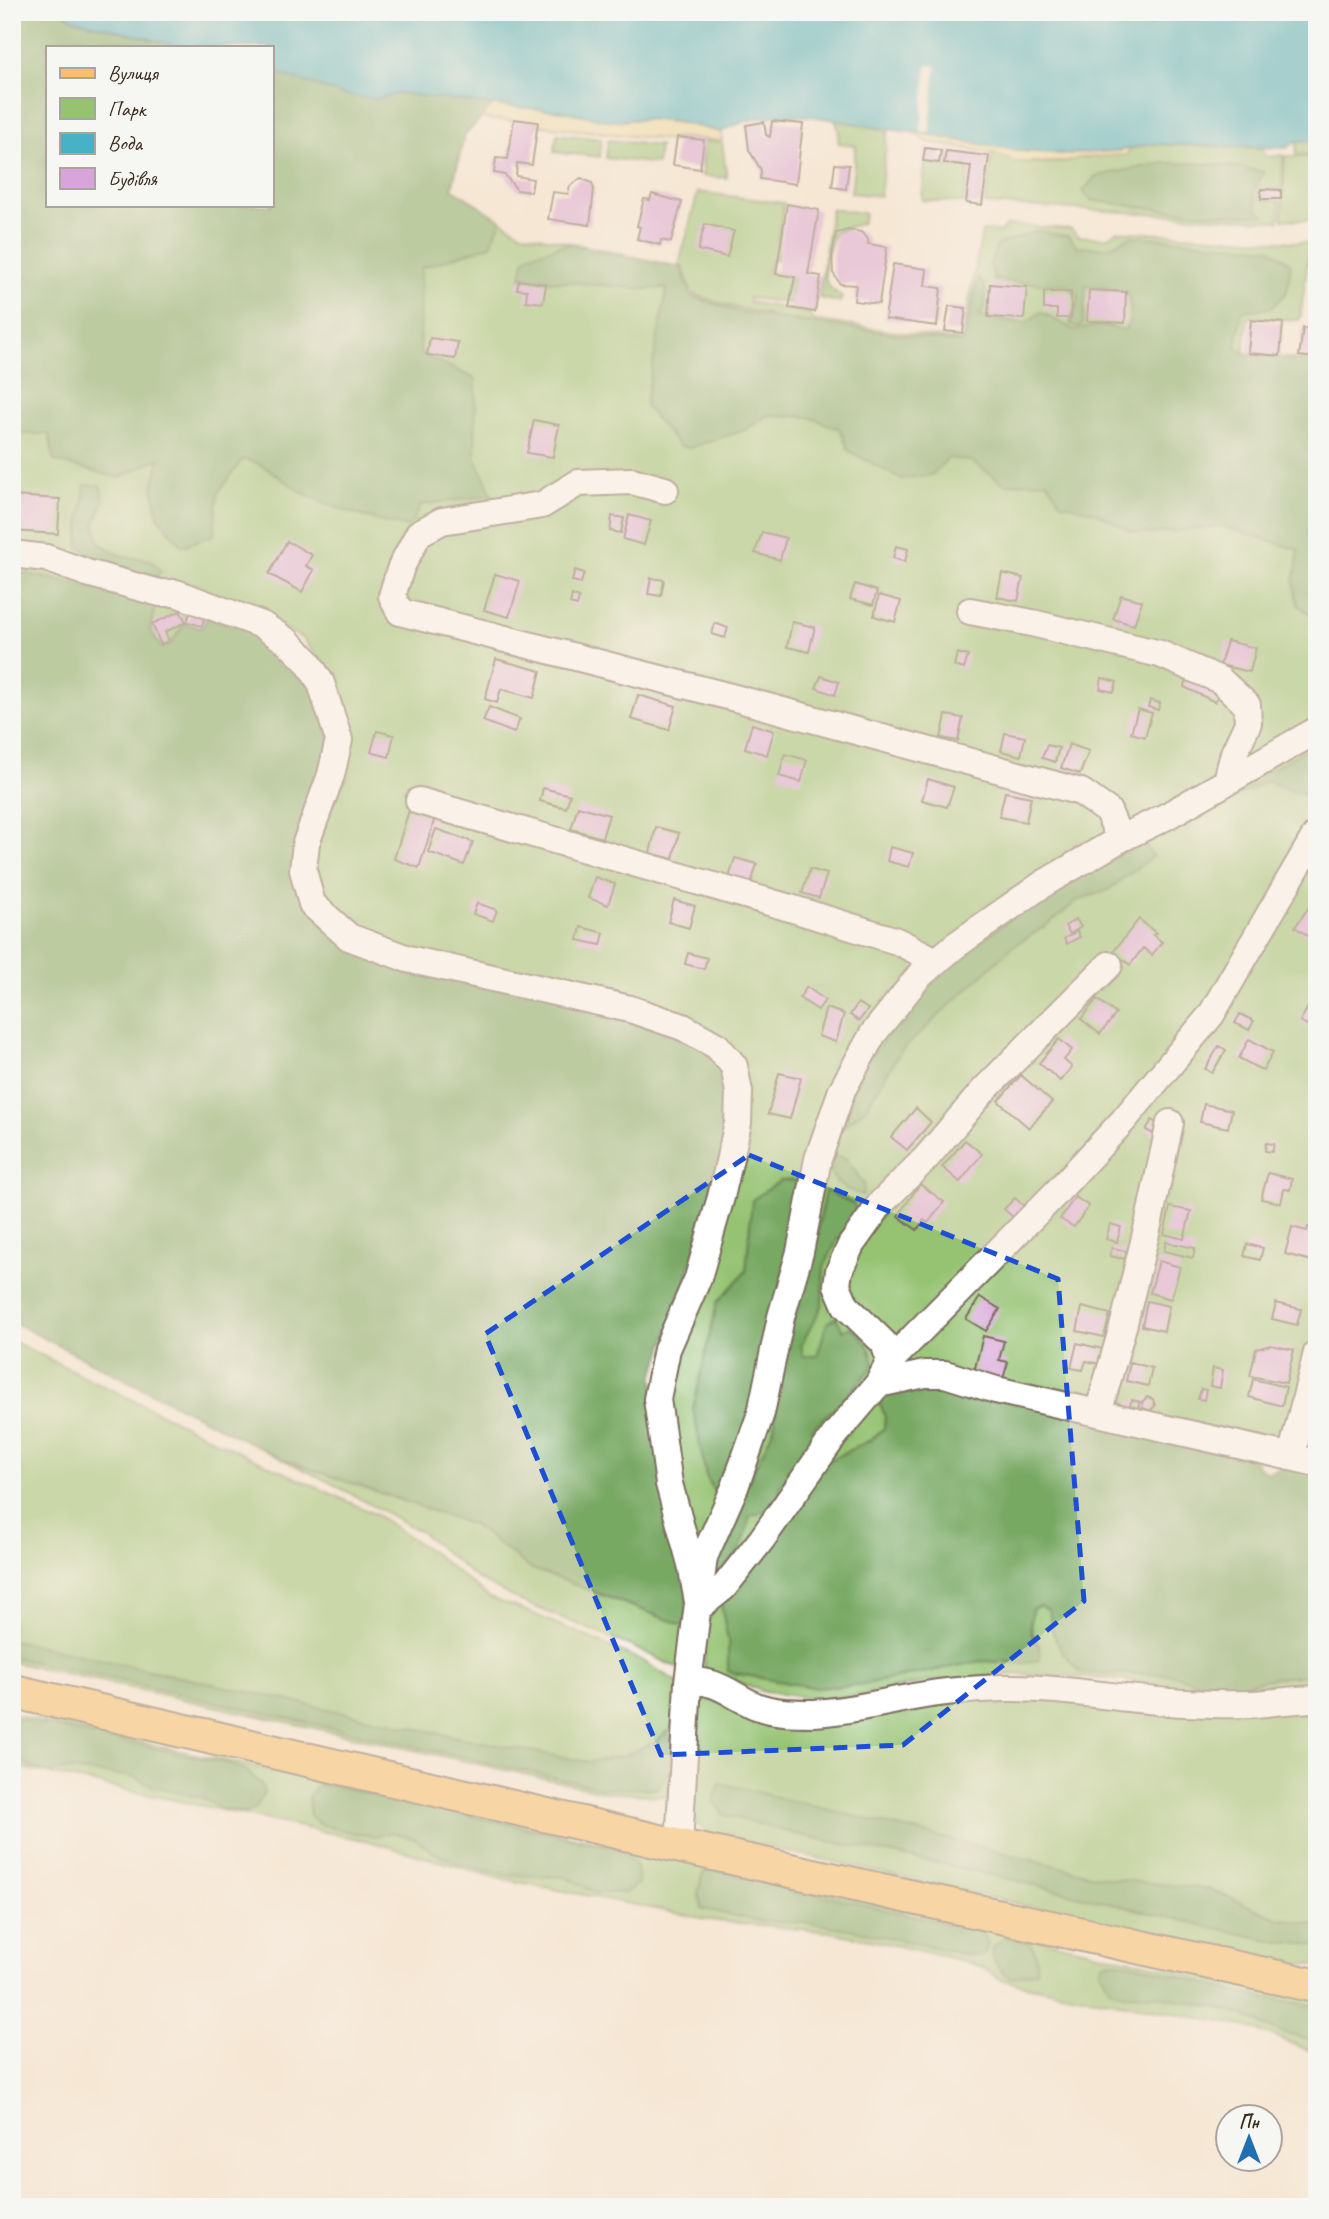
<svg xmlns="http://www.w3.org/2000/svg" width="1329" height="2219" font-family="Caveat,sans-serif">
<style>
.green{fill:#95c372;stroke:#687648;stroke-width:2}
.forest{fill:#78a964;stroke:#5a6a41;stroke-width:2}
.sand{fill:#eeda9e;stroke:#94825e;stroke-width:2}
.water{fill:#46b2c3;stroke:#406e70;stroke-width:2}
.pier{fill:#f5e7d5}
.building{fill:#d9a3db}
.lines{fill:none;stroke-linecap:round;stroke-linejoin:round}
.minor-casing{stroke:#7c6c5e;stroke-width:30}
.major-casing{stroke:#7c6c5e;stroke-width:37}
.minor{stroke:#fff;stroke-width:26}
.major{stroke:#f8bf6c;stroke-width:33}
.marked{fill:none;stroke:#1d4ed8;stroke-width:5;stroke-dasharray:14 9;stroke-linejoin:round}
</style>
<rect width="100%" height="100%" fill="#f6f6f2"/>
<filter id="ink" filterUnits="userSpaceOnUse"><feTurbulence type="fractalNoise" baseFrequency=".0143" numOctaves="2"/><feDisplacementMap in="SourceGraphic" scale="14" xChannelSelector="R" yChannelSelector="G"/><feConvolveMatrix kernelMatrix="1 2 1 2 8 2 1 2 1" color-interpolation-filters="sRGB"/></filter>
<filter id="wash" filterUnits="userSpaceOnUse"><feTurbulence type="fractalNoise" baseFrequency=".00686" numOctaves="4" result="noise"/><feDisplacementMap in="SourceGraphic" scale="28" xChannelSelector="R" yChannelSelector="G"/><feGaussianBlur stdDeviation="1.57" result="paint"/><feColorMatrix in="noise" values="0 0 0 0 0 0 0 0 0 0 0 0 0 0 0 0 0 1.4 0 .05"/><feComposite in="paint" operator="in"/></filter>
<g filter="url(#wash)">
<rect width="100%" height="100%" fill="#f5e7d5"/>
<path class="green" d="M12,12H62L74,19L181,47H47V205H271V71L345,95L377,99L399,93L493,105L464,136L452,189L520,232L681,267L691,296L741,310L768,314L741,309L693,294L683,268L679,264L698,192L784,203L776,260H772L769,272L793,278L790,303L749,298V302L810,313L812,320L962,341L982,231L1000,232L1007,225L1071,229L1078,236L1106,238L1117,231L1310,243L1300,320L1248,317L1244,353L1317,362V1457L1013,1389L943,1368L923,1367L892,1375C900,1350 886,1340 870,1322C861,1311 852,1298 843,1286L851,1255L881,1215L873,1209L846,1244L831,1280L835,1307L861,1324L883,1352L879,1373L837,1423L725,1577L706,1594L709,1561L754,1462L774,1403L776,1375L804,1268L822,1177L803,1173L790,1260L766,1342L755,1409L709,1527L694,1552L678,1493L665,1418L673,1360L704,1280L735,1163L747,1091L739,1067L718,1036L693,1023L634,1004L406,952L352,933L317,896L306,859L325,806L347,778L348,759L336,699L322,664L303,639L259,613L192,590L167,685L12,646V423L145,453L50,425L12,422Z
M835,120L888,130L880,196L851,193L856,146L838,143L839,130Z
M557,134L601,139L600,157L554,152Z
M608,140L659,146L657,164L606,158Z
M704,141L722,142L727,178L702,176Z
M1297,141H1317V155L1296,154Z
M1150,144L1262,148L1267,157L1283,155L1282,189H1259L1260,200L1280,201L1279,221L985,204L992,153L1006,157L1014,162L1047,163L1066,162L1078,158L1127,155L1130,149Z
M1285,156L1317,157V221L1282,219Z
M925,163L969,168L964,203L922,200Z
M831,209L865,213L862,223L835,232C830,244 819,274 829,286C832,290 838,294 842,297L840,302L819,298Z
M12,1341L233,1449L375,1514L433,1553L490,1598L529,1612L643,1661L681,1685L671,1797L606,1792L12,1662Z
M877,1396L885,1416L884,1428L871,1440L823,1463Z
M282,1459L473,1525L530,1568L685,1626L684,1671L631,1646L520,1601L476,1578L421,1532L333,1484Z
M720,1599L728,1640V1672L817,1688L865,1684L981,1661L1027,1663L1040,1646C1031,1633 1030,1625 1032,1608L1039,1606L1049,1610L1053,1633L1082,1673L1171,1674L1219,1690L1273,1678L1317,1675V1685L1225,1693L1126,1680L1020,1674L932,1681L861,1695L819,1699L765,1692L726,1677L704,1674L705,1627Z
M694,1689L737,1703L964,1694L1317,1704V1966L1246,1954L1155,1935L707,1833L698,1825L693,1813Z
M12,1714L682,1860L1317,2001V2053L1248,2027L1024,1985L1000,1979L985,1969L968,1962L894,1945L830,1932L716,1921L498,1878L372,1842L12,1766Z"/>
<path class="forest" d="M12,12H62L74,19L181,47H47V205H271V71L377,99L399,93L493,105L464,136L452,188L501,220L491,245L421,268L420,353L476,379L475,456L492,495L421,505L409,527C375,521 341,511 309,496C286,485 269,464 243,459L218,493L214,535L182,546L158,516L153,487L160,458L119,478L54,461L49,434H12Z
M1164,163C1199,163 1231,164 1264,172L1253,192L1258,210L1265,215C1207,215 1148,209 1091,200L1083,191L1096,176Z
M1036,231L1068,236L1077,246L1106,248L1131,236L1270,248L1291,264L1287,292L1271,308L1242,311L1236,346L1244,354L1317,362V619L1298,605L1294,583L1299,550L1221,526L1150,534L1131,531L1098,513L1061,503L1047,481L1005,484L971,461L948,458L932,475L901,479L849,451L840,429L809,417L768,415L745,430L689,448L679,446L645,406L667,288L646,289L521,278L524,260L531,254L571,243L681,268L691,296L740,313L959,343L964,340L978,279L985,286V305L980,317L1025,323L1041,312L1074,330L1100,325L1125,330C1133,317 1131,305 1127,291L1086,286L1083,324L1078,327L1070,324L1079,297L1068,286L994,280L990,264L997,245Z
M85,485H100L104,500L95,524L100,544L122,556L150,560L161,571L153,581L96,560L78,545Z
M12,571L96,588L156,603L150,630L161,647L170,645L185,623L201,628L207,617L252,631L298,668L320,702L330,741L300,839L332,930L590,1006L708,1048L731,1079L717,1186L653,1378L689,1579L685,1626L530,1568L473,1525L282,1459L12,1322Z
M1317,743V822L1309,818L1311,804L1305,793L1294,792L1268,781L1154,836L1144,843L1153,856L1108,890L1078,900L1050,923L1012,947L900,1052L866,1108L844,1126L846,1106L858,1075L923,989L955,959L1038,899Z
M833,1156L846,1158L864,1184L863,1195C843,1190 823,1179 833,1156Z
M781,1180L802,1181L755,1409L734,1463L714,1492L706,1476L693,1409L717,1303L746,1271L752,1200Z
M825,1190L854,1204L858,1217L837,1240L824,1267L822,1306L801,1345L803,1356H817L827,1323L836,1317L843,1331L851,1327C865,1338 872,1349 874,1366L848,1395L813,1428L808,1455L780,1485L779,1494L771,1508L749,1517C746,1545 736,1559 715,1576L710,1573L743,1494L774,1428L782,1361L804,1273L817,1236Z
M926,1379L1250,1453L1258,1466L1267,1473L1293,1464L1317,1468V1675L1273,1678L1219,1690L1171,1674L1081,1673C1058,1649 1054,1642 1049,1610L1039,1606L1032,1609C1031,1616 1029,1625 1031,1632C1036,1646 1041,1643 1039,1660L1027,1663L981,1661L865,1684L817,1688L728,1672V1640L720,1599L823,1463L871,1440L884,1428L885,1416L877,1396Z
M12,1640L461,1738L589,1762L623,1756L657,1741L668,1730L670,1771L657,1789L603,1788L12,1657Z
M12,1718L230,1764L246,1770L262,1785L264,1793L256,1808L246,1813L221,1809L205,1799L153,1786L135,1777L68,1770L48,1773L12,1759Z
M720,1783L1110,1879L1209,1889L1277,1918L1317,1925V1945L1279,1942L1210,1927L984,1873L800,1835L724,1815L713,1801Z
M319,1784L332,1785L616,1848C631,1859 640,1864 638,1883L625,1893H596L566,1877L506,1875L459,1864L433,1852L416,1839L391,1832L378,1836L358,1834L319,1824L310,1815L308,1796Z
M709,1869L975,1930C987,1936 992,1944 982,1956H975L854,1930L810,1923L759,1921L702,1909L698,1892L704,1872Z
M1005,1936C1029,1941 1040,1944 1036,1971L1011,1978C999,1970 993,1964 992,1949Z
M1111,1961L1135,1964L1248,1995L1317,2006V2042L1282,2033L1232,2011L1155,1995L1126,1994L1110,1989L1100,1971L1102,1963Z"/>
<path class="sand" d="M493,105L563,111L612,121L647,119L682,123L721,132L722,141L677,137L676,141L537,125V122C518,120 500,121 480,118Z
M913,132L1021,151L1067,154L1130,149L1127,155L1078,158L1066,162H1014L1006,157L992,153L928,142Z"/>
<path class="water" d="M62,12H1317V141H1297L1286,148L1150,144L1118,151L1067,154L1021,151L940,137C922,131 904,132 886,129C827,120 777,101 721,132L682,123L647,119L612,121L563,111L493,105L399,93L377,99L345,95L271,71V47H181L74,19Z"/>
<path class="pier" d="M927,65L936,66L929,133L921,132Z"/>
<g id="blocks">
<path class="building" d="M514,119L538,122L532,165L517,163L516,176L533,179L531,192L517,190L505,175L494,173L496,158L508,159Z
M772,121L803,124L796,184L760,179L761,170L749,150L746,125L764,122L766,135L770,137Z
M677,137L704,140L700,169L673,165Z
M925,148L941,150L939,163L923,161Z
M946,151L989,156L982,205L966,203L971,166L944,163Z
M835,164L849,165L846,189L832,187Z
M581,178L592,183L594,189L590,225L548,219L553,192L568,194L570,186Z
M1261,189L1281,190V199H1261Z
M652,194L682,202L671,242L661,240L660,245L637,239L640,227L637,226L644,199L650,200Z
M787,204L819,210L808,274L821,276L815,312L789,308L795,277L776,274Z
M705,224L734,231L727,257L698,250Z
M848,230L861,232L868,239V244L887,247L879,304L854,301L856,285L840,284L833,273L832,257L836,233Z
M893,264L927,269L925,286L941,288L937,326L885,319Z
M519,280L546,284L543,303L526,301L527,290L517,289Z
M990,284L1027,287L1024,319L988,317Z
M1089,290L1126,292L1125,323L1087,321Z
M1044,292H1071V318H1057V309H1044Z
M949,306L966,308L963,333L945,331Z
M1251,320L1283,323L1280,356L1248,353Z
M1303,328L1317,329V358L1299,356Z
M430,338L458,342L455,359L427,355Z
M534,420L559,425L553,457L527,453Z
M12,496L60,499L58,534L12,531Z
M629,515L651,521L644,545L623,539Z
M612,516L624,518L621,533L610,531Z
M762,532L786,538L780,560L755,553Z
M287,541L312,555L306,566L314,570L302,592L269,574Z
M896,546L908,549L905,562L893,558Z
M575,570L584,573L581,583L572,581Z
M1002,573L1023,578L1018,601L997,597Z
M495,574L520,581L509,617L484,610Z
M651,578L664,580L661,596L648,594Z
M855,584L877,591L873,605L850,599Z
M572,595L579,598L577,606L570,604Z
M879,595L901,601L895,622L874,616Z
M1121,595L1142,601L1134,625L1113,619Z
M180,611L186,622L165,632L169,641L161,645L152,624Z
M191,611L205,615L202,626L187,622Z
M792,622L815,627L809,652L787,647Z
M715,623L728,628L725,638L712,634Z
M1227,641L1256,648L1250,672L1220,665Z
M957,653L968,656L964,669L954,666Z
M496,659L541,671L534,698L501,689L497,703L485,699Z
M821,676L839,682L835,695L816,688Z
M1189,676L1220,691L1215,702L1184,687Z
M1102,678L1117,682L1114,692L1100,689Z
M638,695L676,706L669,730L631,719Z
M1150,700L1160,703L1158,710L1148,707Z
M489,707L520,719L514,733L483,721Z
M1138,709L1152,713L1145,737L1131,733Z
M946,715L963,718L958,741L941,738Z
M752,724L774,731L767,755L745,748Z
M377,731L394,735L389,757L371,752Z
M1005,733L1025,737L1021,756L1001,751Z
M1069,744L1089,751L1080,774L1061,768Z
M1047,745L1059,748L1055,762L1042,758Z
M785,754L807,760L801,782L779,776Z
M928,779L954,787L947,807L922,800Z
M543,788L570,795L566,808L540,801Z
M1005,792L1031,797L1026,822L999,817Z
M578,806L609,815L602,838L571,829Z
M409,810L435,818L419,868L394,859Z
M656,827L679,833L673,859L650,853Z
M436,829L473,842L464,865L428,852Z
M890,847L913,853L909,867L887,861Z
M735,858L757,864L751,884L729,878Z
M810,869L827,874L819,898L802,893Z
M595,877L615,884L608,905L588,898Z
M674,900L695,906L689,928L668,922Z
M477,903L497,910L493,921L473,914Z
M1309,907L1317,912V942L1295,927Z
M1076,919L1081,927L1070,934L1065,926Z
M1139,919L1156,933L1153,935L1162,942L1152,955L1143,948L1130,965L1113,952Z
M581,927L604,933L601,945L578,940Z
M1077,931L1080,937L1067,944L1064,939Z
M688,953L707,958L704,969L685,964Z
M807,987L825,1000L818,1010L799,998Z
M1317,991V1008L1307,1025L1300,1021Z
M1097,999L1116,1014L1100,1034L1081,1019Z
M858,1003L868,1009L859,1021L850,1015Z
M826,1008L844,1014L836,1042L818,1036Z
M1240,1014L1254,1021L1249,1030L1235,1023Z
M1059,1039L1072,1050L1064,1060L1072,1067L1060,1081L1039,1063Z
M1249,1039L1273,1052L1263,1071L1239,1058Z
M1219,1046L1226,1050L1212,1073L1205,1069Z
M779,1073L801,1078L790,1119L768,1114Z
M1021,1075L1052,1102L1029,1128L998,1101Z
M1204,1104L1232,1110L1228,1128L1200,1122Z
M916,1108L931,1122L907,1150L891,1137Z
M1152,1120L1164,1128L1159,1137L1146,1130Z
M965,1140L982,1154L960,1182L942,1167Z
M1266,1143L1274,1144L1272,1152L1265,1151Z
M1268,1173L1292,1179L1290,1190L1284,1189L1281,1203L1261,1199Z
M920,1184L944,1202L928,1223L924,1220L917,1230L898,1216Z
M1075,1197L1089,1206L1074,1227L1060,1219Z
M1015,1198L1027,1209L1016,1220L1004,1209Z
M1170,1207L1191,1211L1184,1239L1164,1234Z
M1110,1224L1121,1227L1117,1242L1106,1239Z
M1292,1227L1307,1231L1308,1227L1317,1230V1245L1312,1261L1285,1254Z
M1166,1242L1195,1248L1193,1258L1164,1251Z
M1247,1244L1263,1248L1260,1260L1244,1256Z
M1112,1248L1127,1251L1125,1259L1110,1256Z
M1159,1261L1180,1267L1171,1299L1150,1293Z
M980,1297L1000,1309L986,1331L966,1319Z
M1147,1301L1169,1306L1164,1331L1142,1326Z
M1276,1303L1301,1309L1297,1325L1272,1319Z
M1082,1307L1110,1314L1104,1337L1077,1331Z
M983,1336L1004,1341L999,1360L1008,1362L1003,1379L974,1372Z
M1077,1343L1103,1349L1100,1364L1086,1361L1083,1370L1071,1368Z
M1271,1345L1294,1350L1286,1383L1250,1376L1256,1349Z
M1130,1362L1152,1368L1148,1386L1126,1381Z
M1213,1368L1223,1370L1220,1388L1210,1386Z
M1253,1379L1286,1387L1282,1406L1249,1397Z
M1201,1389L1206,1390L1204,1400L1198,1399Z
M1147,1397L1153,1399L1155,1406L1150,1411L1143,1408L1142,1402Z
M1132,1400L1140,1402L1137,1410L1129,1407Z"/>
</g>
</g>
<g filter="url(#ink)">
<use href="#blocks" fill-opacity="0" stroke="#7c6c5e" stroke-width="2"/>
<g class="lines">
<defs>
<path id="minor" d="M665,490L632,481L578,483L542,505L442,521L419,533L401,567L392,596L400,612L735,698L1081,792L1108,811L1120,839
M12,554L46,558L87,573L160,593H176L262,625L288,642L308,662L321,683L339,740L331,775L306,843L303,870L312,904L349,937L408,959L630,1009L683,1027L717,1046L734,1066L739,1092L738,1123L721,1197L698,1278L667,1349L657,1399L669,1484L691,1564L699,1607L724,1587L762,1539L834,1436L878,1384L890,1361L1055,1194L1123,1121L1211,1015L1315,836
M970,611L1032,623L1160,654L1220,680L1247,705L1248,723L1234,753L1227,781
M419,801L790,908L897,941L936,961
M890,1361L884,1343L846,1306L837,1285L839,1271L851,1245L881,1203L926,1158L985,1089L1109,965
M878,1384L925,1374H945L996,1390L1291,1457L1317,1353
M1098,1413L1124,1323L1149,1221L1170,1123
M1291,1457L1317,1463
M688,1682C716,1678 732,1696 756,1706C774,1713 795,1713 814,1713C850,1711 884,1702 919,1696C947,1691 975,1689 1004,1688C1064,1687 1124,1700 1184,1703C1207,1704 1230,1705 1253,1704C1274,1703 1295,1699 1317,1699
M679,1846L688,1682L704,1557L735,1487L761,1413L781,1317L800,1252L818,1159L842,1090L873,1034L919,976L956,945L1043,884L1120,839L1167,816L1317,730"/>
<path id="major" d="M12,1691L679,1846L1317,1986"/>
</defs>
<use href="#minor" class="minor-casing"/>
<use href="#major" class="major-casing"/>
<use href="#minor" class="minor"/>
<use href="#major" class="major"/>
</g>
</g>
<path d="M0 0H1329V2219H0ZM749,1155L1058,1279L1084,1601L903,1745L661,1755L485,1334Z" fill="#f5e7d5" fill-opacity=".55" fill-rule="evenodd"/>
<path class="marked" d="M749,1155L1058,1279L1084,1601L903,1745L661,1755L485,1334Z"/>
<rect width="1329" height="2219" fill="none" stroke="#f6f6f2" stroke-width="42"/>
<rect x="46" y="46" width="228" height="161" fill="#f6f6f2" stroke="#aba49d" stroke-width="2"/>
<rect x="60" y="68" width="35" height="10" fill="#f8bf6c" stroke="#aba49d" stroke-width="2"/>
<text x="108" y="80" font-size="21" fill="#3b2a1e">Вулиця</text>
<rect x="60" y="98" width="35" height="21" fill="#95c372" stroke="#aba49d" stroke-width="2"/>
<text x="108" y="116" font-size="21" fill="#3b2a1e">Парк</text>
<rect x="60" y="133" width="35" height="21" fill="#46b2c3" stroke="#aba49d" stroke-width="2"/>
<text x="108" y="150" font-size="21" fill="#3b2a1e">Вода</text>
<rect x="60" y="168" width="35" height="21" fill="#d9a3db" stroke="#aba49d" stroke-width="2"/>
<text x="108" y="186" font-size="21" fill="#3b2a1e">Будівля</text>
<g transform="translate(1249 2138)"><circle r="33" fill="#f6f6f2" stroke="#aba49d" stroke-width="2"/>
<path d="M0-5L12 26L0 18L-12 26Z" fill="#1f6fb2"/>
<text y="-10" font-size="19" font-weight="bold" text-anchor="middle" fill="#3b2a1e">Пн</text>
</g>
</svg>
